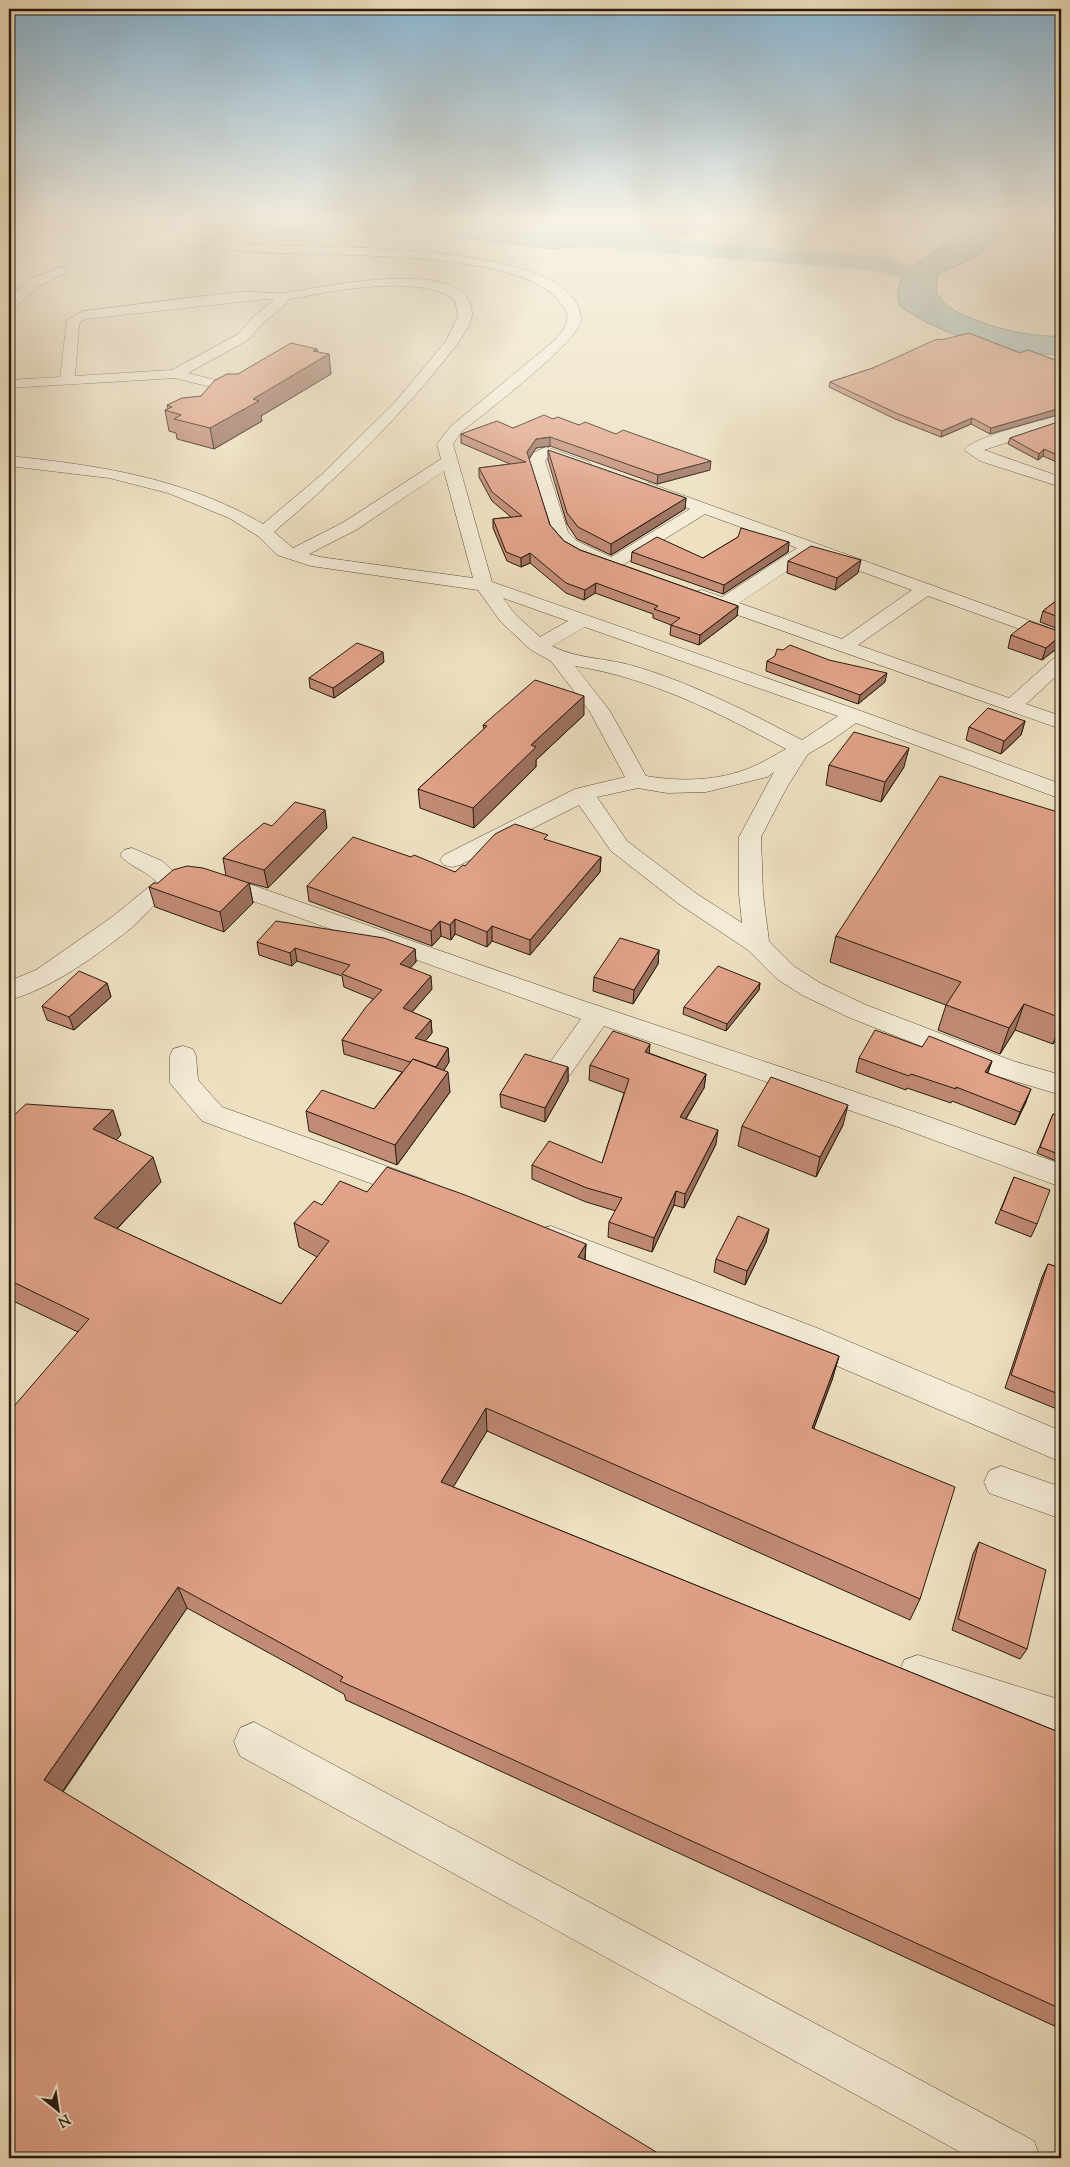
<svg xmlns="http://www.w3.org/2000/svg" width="1070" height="2167" font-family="'Sorts Mill Goudy',serif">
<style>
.water{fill:#9bbcba;stroke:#6d7b76}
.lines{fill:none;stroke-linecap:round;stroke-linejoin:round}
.river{fill:#9bbcba;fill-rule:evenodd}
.minor-casing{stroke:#5a4b3c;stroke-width:1}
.minor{fill:#f4ecd7;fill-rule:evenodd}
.wall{fill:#c18b75;stroke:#28190f}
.shaded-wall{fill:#9d715f;stroke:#28190f}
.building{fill:#e0a288;stroke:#28190f}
</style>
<rect width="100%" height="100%" fill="#eee1c2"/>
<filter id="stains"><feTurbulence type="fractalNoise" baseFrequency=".004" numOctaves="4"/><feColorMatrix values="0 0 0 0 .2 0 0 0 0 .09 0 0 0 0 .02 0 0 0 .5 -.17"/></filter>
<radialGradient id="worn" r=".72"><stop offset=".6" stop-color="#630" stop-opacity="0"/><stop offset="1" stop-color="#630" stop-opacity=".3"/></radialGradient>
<path class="water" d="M376,221H488L572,226L649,221H733L680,236L554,249L449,236Z
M972,221H1003C1007,248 957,265 938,274L936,292C940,298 946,306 952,309C980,325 1029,338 1061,336V355C1007,353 944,338 900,306L897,294L904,271L964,232Z"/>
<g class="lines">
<path class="river" d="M558,232L879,257L921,269L928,279L924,284L916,286L908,284L904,279L877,271L550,244L547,239L550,234Z"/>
<defs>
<path id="minor" d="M55,221C69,221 83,220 97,221C145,225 193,239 242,244C299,249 581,237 581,320C581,340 481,416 461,432L453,444L492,582L861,711L1061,784V799L856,723L832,740L808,754L787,787L761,837L763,894L769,941L795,967L820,983L866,1005L1013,1061L1061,1075V1095L994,1075L848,1017L802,995L777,979L748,950L679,904L611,851L579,805L460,865L452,867L444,865L440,860L444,855L575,789L625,777L590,712L551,661L531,650L501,622L478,590L311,566L277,555L258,536L229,518L168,493L109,478L9,466V456C98,465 185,478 263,524L321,475L395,402L446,341L458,316L455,300C421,273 328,291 287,300L285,305L263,323L248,340L188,373L247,388L249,391L242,395L175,378L9,388V380L60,377L67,320L83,311C136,305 188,297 241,292C255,291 269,294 283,293C316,289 474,252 472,315C471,329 448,356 440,366C390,427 334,481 274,532L293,548L344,522L441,459L437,444L451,426L555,340C569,324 573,316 557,299C510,246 312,258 241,251C180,245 121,231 61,225ZM267,299L274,300L253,317L238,334L172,370L75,376L79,326L80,322L86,319ZM444,471L473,578L320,557L309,554L356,530ZM503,598L568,621L540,637L515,614ZM585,627L838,716L802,740C748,712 692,683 634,666C607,658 576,659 552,646ZM575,666C651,678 719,713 786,749C775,755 764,762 752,767C720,781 680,782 646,776L610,711ZM774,772L739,837V894L742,923L697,894L627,841L597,797L638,788L667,793L706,792L767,777Z
M60,267L64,268L66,271L64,274L41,285L14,308L9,309V298L31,279Z
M1061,415V425L984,450L1061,477V487L980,461L964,450C973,437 1043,420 1061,415Z
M546,447L589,462L591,465L583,470L547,458L545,461L568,532L577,541L611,557L690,509L643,492L641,488L643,484L649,483L1061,632V644L928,596L858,645L1009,698L1054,658L1061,656V672L1026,704L1061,716V729L695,600L693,596L695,592L702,590L722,597L797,548L705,514L618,568L612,569L565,549L554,537L529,461L533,453ZM813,554L912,590L842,639L739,603Z
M132,848L162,861L175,873L191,869L255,886L581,1000L921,1114L1061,1164V1187L901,1128L604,1026L570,1075L560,1078L550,1075L546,1068L581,1019L239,896C227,893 202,883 191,884C166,886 147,915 130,929C96,956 51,989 9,1000V981L36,970L112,917L156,881C146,871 127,865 120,855L124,850Z
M183,1046L193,1049L196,1056L198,1080L222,1107L425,1180L430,1188L425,1196L415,1200L405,1196L202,1121L170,1083V1056L173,1049Z
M551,1226L817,1328L1061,1431V1462L795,1348L540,1247L536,1238L540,1229Z
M1001,1466L1061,1487V1519L989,1493L984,1482L989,1471Z
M918,1655L1061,1700V1738L904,1688L899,1674L904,1660Z
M254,1722L1034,2141L1040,2158H971L240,1756L234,1742L240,1728Z"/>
</defs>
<use href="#minor" class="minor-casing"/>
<use href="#minor" class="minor"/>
</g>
<path class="wall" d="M941,340L1020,353L990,434L971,424L941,437L895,419L829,387L830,382L873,368Z
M317,349L318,352L331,374L261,416L262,421L214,449L177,439L176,433L169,431L165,410L168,409L167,405L201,396L238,374Z
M553,419L579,425L710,470L657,484L550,446L536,448L529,459L550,525L564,541L580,550L738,606L737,616L699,645L670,635L671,625L653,618V614L595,593L584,600L566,593L530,563L521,567L507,561L493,528V519L511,517L492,501L479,477V468L510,464L461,443V434L513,428Z
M1061,421V464L1043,456L1038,460L1008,444L1010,438Z
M548,450L686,498L685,509L611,555L577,539L567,524L548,460Z
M738,537L789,542L788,552L723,594L631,562L632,552L703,558Z
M788,561L858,573L835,590L787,573Z
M1061,597V630L1040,622L1043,611Z
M1061,632V642L1060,646L1042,660L1008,648L1011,635Z
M767,661L885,682L858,704L766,671Z
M384,662L354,684L334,698L310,688L309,678Z
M584,715L536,760V767L474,828L420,808L418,789L484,729L483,725Z
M1025,721L1021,735L1001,754L966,740L969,727Z
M829,765L904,767L881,802L826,785Z
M1061,813V1027L1053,1044L1015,1030L1000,1054L938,1030L946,1005L830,962L836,936Z
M272,826L327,828L268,888L249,883L253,903L224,932L155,907L149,887L226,876L223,858Z
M548,841L601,857L600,872L530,955L492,941L487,947L455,934L451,940L441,936L432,946L309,901L307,886L455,872L465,866Z
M257,942L415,949L416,962L410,968L432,989L412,1012L431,1020L432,1033L425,1041L448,1048L449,1062L444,1070L450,1092L397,1165L309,1131L306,1111L374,1109L402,1072L344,1054L342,1040L373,999L344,987L342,976L297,961L292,966L259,955Z
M659,950L658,964L633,1004L593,991L594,977Z
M107,983L111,997L74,1030L47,1020L42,1006Z
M760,983L759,990L726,1031L683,1014L684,1007Z
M922,1047L992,1061L988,1073L1026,1102L1015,1125L952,1101L951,1103L907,1088L906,1090L856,1072L859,1058Z
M649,1053L706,1074L704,1088L686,1119L716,1144L684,1208L674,1205L652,1252L608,1237L609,1222L616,1211L586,1202L532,1179V1165L602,1163L624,1093L589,1080L590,1065Z
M568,1067V1081L545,1122L501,1107L500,1094Z
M1053,1114L1061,1117V1163L1037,1153Z
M9,1120L121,1135L116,1140L161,1182L117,1229L281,1304L317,1257L299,1247L294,1223L322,1205L367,1192L586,1244L585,1260L839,1356L832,1380L814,1428L920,1599L910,1620L487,1431L453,1487L1061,1733V2029L346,1700L344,1694L187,1608L63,1792L9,2158L78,1332L9,1299Z
M843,1125L816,1177L738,1146L742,1126Z
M1014,1177L1037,1224L1031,1237L995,1223Z
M769,1229L766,1242L745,1285L714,1272L716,1259Z
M1048,1264L1061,1268V1401L1057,1409L1005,1388L1042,1277Z
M979,1542L1027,1649L1020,1659L952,1630L973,1554Z"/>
<path class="shaded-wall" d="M317,349L319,360L329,354L331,374L261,416L262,421L214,449L210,428L253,399L313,351Z
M1061,408V414L990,434L991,428Z
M972,418L971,424L941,437L942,431Z
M550,437V446L536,448L527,462V452L536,439Z
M1044,449L1043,456L1038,460L1039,454Z
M711,461L710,470L657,484L658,475Z
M686,498L685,509L611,555V544Z
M789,542L788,552L723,594L724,585Z
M530,553V563L521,567V558Z
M861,560L858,573L835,590L837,578Z
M596,583L595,593L584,600L585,590Z
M738,606L737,616L699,645L700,635Z
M1061,635V642L1060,646L1042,660L1046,648Z
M383,652L384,662L354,684L334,698L333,688Z
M887,673L885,682L858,704L860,695Z
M584,696V715L536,760V767L474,828L473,808L531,745Z
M1025,721L1021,735L1001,754L1004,741Z
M909,748L904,767L881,802L885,782Z
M325,810L327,828L268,888L264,870Z
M601,857L600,872L530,955V940Z
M249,883L253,903L224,932L220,912Z
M455,919V934L451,940L450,925Z
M440,921L441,936L432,946L431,931Z
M492,926V941L487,947V932Z
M295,948L297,961L292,966L290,953Z
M415,949L416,962L401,978L400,964Z
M659,950L658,964L633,1004L634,990Z
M431,976L432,989L404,1021L403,1008Z
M107,983L111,997L74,1030L69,1017Z
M760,983L759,990L726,1031L727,1024Z
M1024,1004L1015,1030L1000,1054L1009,1028Z
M431,1020L432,1033L416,1052L415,1038Z
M1061,1023V1027L1053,1044Z
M650,1044L649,1058L645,1052Z
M448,1048L449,1062L436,1083L435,1069Z
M992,1061L987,1074L985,1072Z
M568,1067V1081L545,1122V1108Z
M448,1072L450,1092L397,1165L395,1145Z
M706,1074L704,1088L678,1131L680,1117Z
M1031,1089L1026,1102L1015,1125L1020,1112Z
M848,1105L843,1125L816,1177L820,1157Z
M113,1110L121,1135L102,1155L93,1129Z
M718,1130L716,1144L684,1208L685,1194Z
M153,1157L161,1182L103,1243L94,1218Z
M676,1191L674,1205L652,1252L654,1238Z
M769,1229L766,1242L745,1285L747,1271Z
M586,1244L584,1269L578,1257Z
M839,1356L832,1380L805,1451L812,1428Z
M486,1408L487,1431L443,1504L441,1482Z
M178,1587L187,1608L58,1798L44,1780Z"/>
<path class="building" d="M969,333L1020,353L1028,350L1061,362V408L991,428L972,418L942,431L896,413L830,382L873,368L937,339L941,340Z
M291,343L317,349L313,351L329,354L253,399L259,401L210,428L174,419L181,415L165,410L172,407L167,405L182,398L201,396L214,381L227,374H238Z
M544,415L553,419L558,417L579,425L585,422L616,434L623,430L711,461L658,475L550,437L536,439L527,452L550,525L564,541L580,550L738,606L700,635L671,625L680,618L654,609L658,606L596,583L585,590L566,583L530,553L521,558L506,552L493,519L522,516L492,492L479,468L526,462L461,434L497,421L513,428Z
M1061,421V457L1044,449L1039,454L1010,438Z
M548,450L686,498L611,544L578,527L567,513Z
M741,528L789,542L724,585L632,552L657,537L703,558L738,537Z
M811,546L861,560L837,578L788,561Z
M1061,597V618L1043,611Z
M1029,621L1061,632V635L1046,648L1011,635Z
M357,643L383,652L353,674L333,688L309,678Z
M790,645L829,660L887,673L860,695L767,661L775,656L777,649L783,650Z
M535,680L584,696L531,745L536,747L473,808L418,789L487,726L483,725Z
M988,708L1025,721L1004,741L969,727Z
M854,732L909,748L885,782L829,765Z
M940,776L1061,813V1018L1024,1004L1009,1028L946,1005L961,982L836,936Z
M295,802L325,810L264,870L223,858L264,823L272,826Z
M515,824L548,835L544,839L601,857L530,940L492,926L487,932L455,919L450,925L440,921L431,931L307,886L353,837L411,857L414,855L455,872L463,865L465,866L495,834Z
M187,866L203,868L249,883L220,912L149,887L154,883H158L173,870Z
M276,921L384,938L415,949L400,964L431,976L403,1008L431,1020L415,1038L448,1048L436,1067L413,1059L410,1062L342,1040L366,1007L382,990L342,974L350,965L295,948L290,953L257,942Z
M620,938L659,950L634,990L594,977Z
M718,966L760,983L727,1024L684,1007Z
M79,971L107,983L69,1017L42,1006Z
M875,1030L922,1047L929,1036L992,1061L985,1072L1031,1089L1020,1112L956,1087V1089L911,1074L909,1076L859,1058Z
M613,1031L650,1044L645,1052L706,1074L680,1117L718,1130L685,1194L676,1191L654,1238L609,1222L622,1198L587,1188L532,1165L549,1141L602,1163L629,1079L590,1065Z
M525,1054L568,1067L545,1108L500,1094Z
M413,1059L448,1072L395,1145L306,1111L322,1090L374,1109Z
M771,1077L848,1105L820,1157L742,1126Z
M26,1104L113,1110L93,1129L153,1157L94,1218L281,1304L329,1241L294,1223L314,1201L322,1205L340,1181L367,1192L387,1167L465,1195L586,1244L578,1257L839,1356L812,1428L955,1487L920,1599L486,1408L441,1482L1061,1733V2009L340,1681L343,1677L178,1587L44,1780L666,2158H9V1412L89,1319L9,1280V1120Z
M1053,1114L1061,1117V1155L1040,1147Z
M1014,1177L1050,1190L1037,1224L1001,1210Z
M738,1216L769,1229L747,1271L716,1259Z
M1048,1264L1061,1268V1395L1011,1375Z
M979,1542L1046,1570L1027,1649L958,1619Z"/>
<linearGradient id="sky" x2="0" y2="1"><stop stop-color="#89b7d6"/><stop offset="0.42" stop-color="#f7f2e4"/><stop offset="1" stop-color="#f7f2e4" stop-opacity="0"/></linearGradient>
<rect width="1070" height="524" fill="url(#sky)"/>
<rect width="1070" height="2167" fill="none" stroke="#eee1c2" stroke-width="30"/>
<rect x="10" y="10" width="1050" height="2147" fill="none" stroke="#28190f" stroke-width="2.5"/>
<rect x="15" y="15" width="1040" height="2137" fill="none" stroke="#28190f"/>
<g transform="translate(58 2110) rotate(150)" stroke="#f4ecd7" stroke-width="4" paint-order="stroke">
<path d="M0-4L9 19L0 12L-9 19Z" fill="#28190f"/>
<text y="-8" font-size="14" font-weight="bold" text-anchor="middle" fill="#28190f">N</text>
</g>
<rect width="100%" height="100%" filter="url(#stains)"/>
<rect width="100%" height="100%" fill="url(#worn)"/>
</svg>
